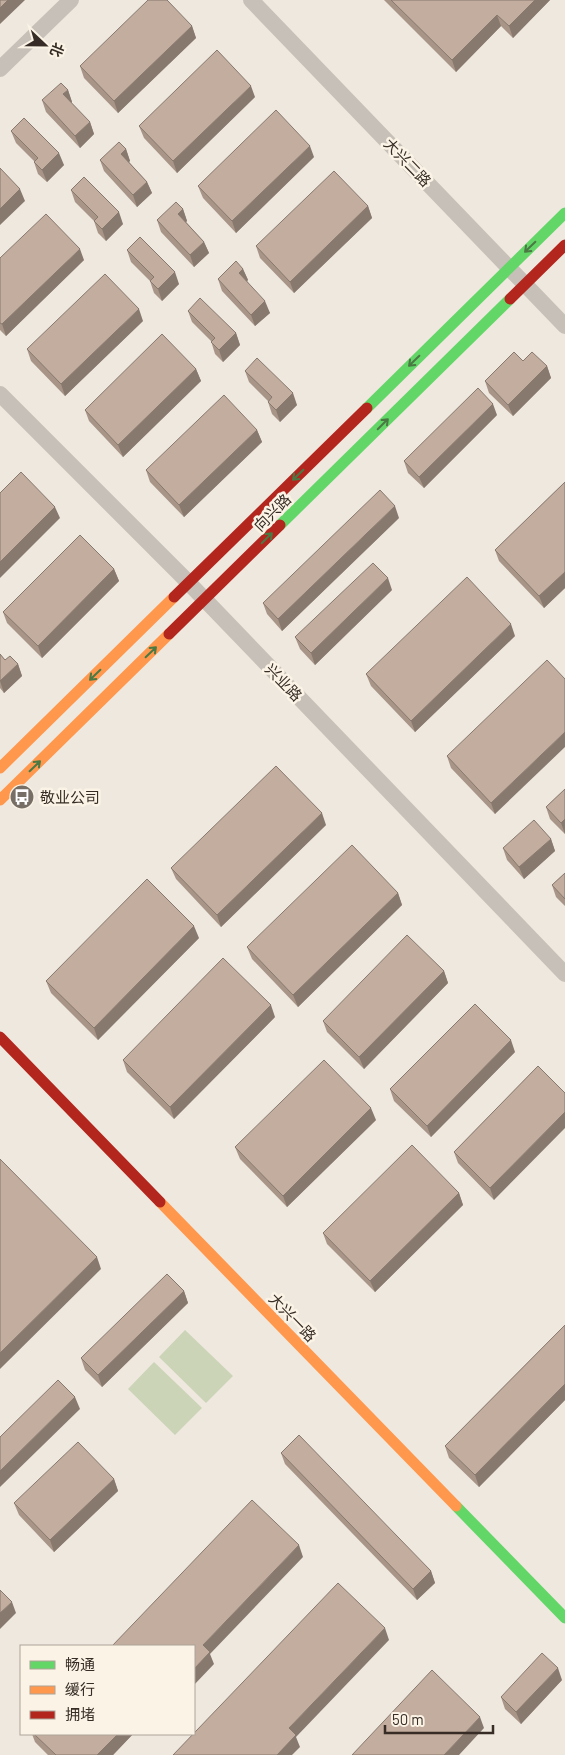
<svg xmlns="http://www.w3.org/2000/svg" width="565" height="1755" font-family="Barlow,'Noto Sans SC',sans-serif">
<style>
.park{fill:#ccd4b7}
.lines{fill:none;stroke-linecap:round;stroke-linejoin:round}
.street{stroke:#c6c0b8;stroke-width:16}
.fast{stroke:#63d668;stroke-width:11}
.slow{stroke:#ff974d;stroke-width:11}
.jam{stroke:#b3261e;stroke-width:11}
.wall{fill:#a89588}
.shaded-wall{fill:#88796f}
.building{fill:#c3ad9e;stroke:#88796f}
.oneway{stroke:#4b7944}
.labels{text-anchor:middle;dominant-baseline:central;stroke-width:5;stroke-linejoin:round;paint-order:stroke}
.street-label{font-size:15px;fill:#372d26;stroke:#fbf3e5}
.poi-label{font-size:15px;fill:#372d26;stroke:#fbf3e5;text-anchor:start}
</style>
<rect width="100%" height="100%" fill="#eee8de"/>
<path class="park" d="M185,1330L233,1376L206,1403L159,1357Z
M154,1362L202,1408L175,1435L128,1389Z"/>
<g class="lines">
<path class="street" d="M251,0L565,326
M0,69L71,0
M0,394L184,578L565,974"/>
<path class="fast" d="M367,408L565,213
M280,525L510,299
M456,1506L565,1618"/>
<path class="slow" d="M0,768L174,597
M0,800L169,634
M160,1202L456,1506"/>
<path class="jam" d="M510,299L565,245
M174,597L367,408
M169,634L280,525
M0,1037L160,1202"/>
</g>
<path class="wall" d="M384,0H550L513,38L501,26L456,72Z
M192,26L196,38L118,113L84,78L80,66Z
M68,90L72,102L71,103L90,122L94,134L80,148L46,112L42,100Z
M255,97L177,173L144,138L139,126Z
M11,131L64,165L47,182L38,174L34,162H35L16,143Z
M126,149L130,161L129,162L147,182L152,193L137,207L104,171L100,160Z
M314,157L236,233L203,198L198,186Z
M71,190L123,224L106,241L98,233L94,221L75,202Z
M368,206L372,218L294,293L260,258L256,246Z
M183,209L187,221L186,222L204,242L209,253L194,267L161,232L157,220Z
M127,250L179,284L162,301L154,293L150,281L131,262Z
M0,258L84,260L6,336L0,330Z
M243,269L248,280L247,281L270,313L255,326L222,291L218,279Z
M188,311L236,333L240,345L223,362L215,354L211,341L192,322Z
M143,321L65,396L31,361L27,349Z
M523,361L547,366L551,378L513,416L489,393L485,381Z
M196,369L201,381L123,457L89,421L85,410Z
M245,371L297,405L280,422L272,414L268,402V401L249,382Z
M497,415L424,488L408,473L404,461Z
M257,430L262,442L184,517L150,482L146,470Z
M565,482V588L544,608L499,561L495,550Z
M399,518L282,631L267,614L263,603Z
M114,569L119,581L42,658L7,623L3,612Z
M392,590L315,665L300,649L295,637Z
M515,636L415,732L371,686L366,674Z
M0,654L5,660L18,664L22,676L4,693L0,688Z
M565,679L495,814L451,768L447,756Z
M565,789V834L550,819L546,807Z
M326,825L221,927L176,879L171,868Z
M551,839L555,851L524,879L507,860L503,848Z
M565,873V906L556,897L552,885Z
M398,893L402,905L298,1007L252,959L247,947Z
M199,938L98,1040L51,993L46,981Z
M444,971L448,983L364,1069L327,1032L323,1021Z
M275,1017L174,1119L127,1072L123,1060Z
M515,1052L431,1137L394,1101L390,1089Z
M538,1066L494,1200L458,1163L454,1152Z
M376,1120L287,1207L240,1159L235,1147Z
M459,1193L463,1205L375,1292L327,1244L323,1233Z
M184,1291L188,1303L102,1387L85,1370L81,1358Z
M565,1325V1400L479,1487L449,1458L445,1446Z
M281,1453L431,1571L435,1583L417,1600L285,1464Z
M114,1479L118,1491L54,1552L19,1515L14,1503Z
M562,1680L521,1724L505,1709L501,1697Z
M32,1734H133L113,1755H48L35,1742Z"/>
<path class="shaded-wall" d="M8,0H25L0,24V8Z
M535,0H550L513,38L509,26Z
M497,15L501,26L456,72L452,60Z
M192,26L196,38L118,113L114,101Z
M251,86L255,97L177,173L173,161Z
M68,90L72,102L68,106L63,94Z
M90,122L94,134L80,148L75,136Z
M310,146L314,157L236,233L232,221Z
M126,149L130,161L125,165L121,154Z
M59,153L64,165L47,182L42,170Z
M147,182L152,193L137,207L133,195Z
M20,189L25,201L0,225V209Z
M368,206L372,218L294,293L290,282Z
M183,209L187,221L183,225L178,214Z
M119,212L123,224L106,241L102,229Z
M204,242L209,253L194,267L190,255Z
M80,249L84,260L6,336L2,324Z
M243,269L248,280L243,285L239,273Z
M175,272L179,284L162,301L158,289Z
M265,301L270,313L255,326L251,315Z
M139,309L143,321L65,396L61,384Z
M236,333L240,345L223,362L219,350Z
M547,366L551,378L513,416L508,405Z
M196,369L201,381L123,457L118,445Z
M293,393L297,405L280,422L276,410Z
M493,404L497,415L424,488L419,477Z
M257,430L262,442L184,517L179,505Z
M395,506L399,518L282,631L278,619Z
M55,507L60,518L0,578V562Z
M114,569L119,581L42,658L38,646Z
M565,572V588L544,608L539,596Z
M388,578L392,590L315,665L311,653Z
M511,624L515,636L415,732L411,721Z
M18,664L22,676L4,693L0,681Z
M565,732V747L495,814L491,803Z
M322,813L326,825L221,927L217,915Z
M565,819V834L561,823Z
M551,839L555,851L524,879L519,867Z
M398,893L402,905L298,1007L293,995Z
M194,926L199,938L98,1040L94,1028Z
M444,971L448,983L364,1069L359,1057Z
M271,1005L275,1017L174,1119L170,1107Z
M511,1040L515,1052L431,1137L427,1126Z
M371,1108L376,1120L287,1207L283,1196Z
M565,1112V1128L494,1200L490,1188Z
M459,1193L463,1205L375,1292L370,1281Z
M97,1257L101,1269L0,1369V1353Z
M184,1291L188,1303L102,1387L98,1375Z
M565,1384V1400L479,1487L475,1475Z
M75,1397L80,1409L0,1487V1471Z
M114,1479L118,1491L54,1552L50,1540Z
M299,1545L303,1557L210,1654L214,1664L194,1685V1669L203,1645Z
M431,1571L435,1583L417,1600L413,1589Z
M12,1602L16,1613L0,1629V1613Z
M385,1628L389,1640L296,1737L300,1747L292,1755H277L289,1728Z
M558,1668L562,1680L521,1724L516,1712Z
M480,1717L484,1728L459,1755H444Z
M118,1734H133L113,1755H97Z"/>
<path class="building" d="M0,0H8L0,8Z
M148,0H167L192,26L114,101L80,66Z
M391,0H535L509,26L497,15L452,60Z
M217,50L251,86L173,161L139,126Z
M61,83L68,90L63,94L90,122L75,136L42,100Z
M276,110L310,146L232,221L198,186Z
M24,118L59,153L42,170L34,162L38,158L11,131Z
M119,142L126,149L121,154L147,182L133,195L100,160Z
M0,168L20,189L0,209Z
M334,171L368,206L290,282L256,246Z
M84,177L119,212L102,229L94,221L98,217L71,190Z
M176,202L183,209L178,214L204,242L190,255L157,220Z
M46,214L80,249L2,324L0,323V258Z
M140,237L175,272L158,289L150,281L154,277L127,250Z
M236,261L243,269L239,273L265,301L251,315L218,279Z
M105,274L139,309L61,384L27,349Z
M200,298L236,333L219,350L211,342L215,338L188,311Z
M162,334L196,369L118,445L85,410Z
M514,352L523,361L532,352L547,366L508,405L485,381Z
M257,358L293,393L276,410L268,402L272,397L245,371Z
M478,388L493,404L419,477L404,461Z
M224,395L257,430L179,505L146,470Z
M21,472L55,507L0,562V493Z
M565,482V572L539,596L495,550Z
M380,490L395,506L278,619L263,603Z
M80,535L114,569L38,646L3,612Z
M373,563L388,578L311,653L295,637Z
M467,577L511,624L411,721L366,674Z
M0,654L5,660L10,656L18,664L0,681Z
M547,660L565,679V732L491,803L447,756Z
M276,766L322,813L217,915L171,868Z
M565,789V819L561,823L546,807Z
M534,820L551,839L519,867L503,848Z
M352,845L398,893L293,995L247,947Z
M565,873V899L552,885Z
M147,879L194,926L94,1028L46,981Z
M407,935L444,971L359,1057L323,1021Z
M223,958L271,1005L170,1107L123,1060Z
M475,1004L511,1040L427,1126L390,1089Z
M324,1060L371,1108L283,1196L235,1147Z
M538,1066L565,1093V1112L490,1188L454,1152Z
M412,1145L459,1193L370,1281L323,1233Z
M0,1159L97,1257L0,1353Z
M167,1274L184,1291L98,1375L81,1358Z
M565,1325V1384L475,1475L445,1446Z
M58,1380L75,1397L0,1471V1437Z
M299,1435L431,1571L413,1589L281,1453Z
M78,1442L114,1479L50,1540L14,1503Z
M252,1500L299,1545L203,1645L210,1652L194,1669V1646H112Z
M338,1583L385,1628L289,1728L296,1735L277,1755H173Z
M0,1590L12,1602L0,1613Z
M542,1653L558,1668L516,1712L501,1697Z
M432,1670L480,1717L444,1755H352Z
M34,1734H118L97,1755H56Z"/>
<defs><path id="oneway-shaft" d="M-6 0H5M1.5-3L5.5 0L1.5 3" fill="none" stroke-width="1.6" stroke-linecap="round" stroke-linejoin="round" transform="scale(1.25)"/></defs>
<g class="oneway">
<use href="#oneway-shaft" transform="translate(530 247) rotate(136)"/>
<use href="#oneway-shaft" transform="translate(414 361) rotate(136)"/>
<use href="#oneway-shaft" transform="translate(383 424) rotate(-45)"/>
<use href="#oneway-shaft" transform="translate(298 475) rotate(136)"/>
<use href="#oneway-shaft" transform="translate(267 538) rotate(-45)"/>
<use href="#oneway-shaft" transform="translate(151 652) rotate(-44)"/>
<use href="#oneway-shaft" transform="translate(95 675) rotate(136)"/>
<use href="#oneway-shaft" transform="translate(35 766) rotate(-44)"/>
</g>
<defs>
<symbol id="bus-disc" viewBox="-11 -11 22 22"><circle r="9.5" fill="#776e66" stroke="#fbf3e5"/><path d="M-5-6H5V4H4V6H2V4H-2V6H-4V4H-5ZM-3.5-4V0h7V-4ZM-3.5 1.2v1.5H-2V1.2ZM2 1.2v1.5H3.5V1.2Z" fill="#fff"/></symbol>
</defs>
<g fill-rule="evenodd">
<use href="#bus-disc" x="8" y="783" width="28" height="28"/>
</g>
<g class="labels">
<g class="street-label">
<text transform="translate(408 162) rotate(46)">大兴二路</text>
<text transform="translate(272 512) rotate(-45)">向兴路</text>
<text transform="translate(284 682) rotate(46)">兴业路</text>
<text transform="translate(293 1317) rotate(46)">大兴一路</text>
</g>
<g class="poi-label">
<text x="40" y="797">敬业公司</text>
</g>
</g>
<rect x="20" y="1645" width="175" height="90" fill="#fbf3e5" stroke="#ada499"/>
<rect x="30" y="1661" width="25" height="8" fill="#63d668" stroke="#ada499"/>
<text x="65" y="1670" font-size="15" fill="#372d26">畅通</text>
<rect x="30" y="1686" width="25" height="8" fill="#ff974d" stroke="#ada499"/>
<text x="65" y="1695" font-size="15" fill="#372d26">缓行</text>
<rect x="30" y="1711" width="25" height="8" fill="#b3261e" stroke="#ada499"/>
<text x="65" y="1720" font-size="15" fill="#372d26">拥堵</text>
<g transform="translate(45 45) rotate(112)" stroke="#fbf3e5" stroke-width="4" paint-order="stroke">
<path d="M0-4L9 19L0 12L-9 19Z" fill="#372d26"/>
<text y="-8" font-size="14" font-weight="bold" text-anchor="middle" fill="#372d26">北</text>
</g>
<path d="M385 1725v8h108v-8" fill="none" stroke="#372d26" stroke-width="2.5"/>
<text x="392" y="1725" font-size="15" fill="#372d26" stroke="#fbf3e5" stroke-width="4" paint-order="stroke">50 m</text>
</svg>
